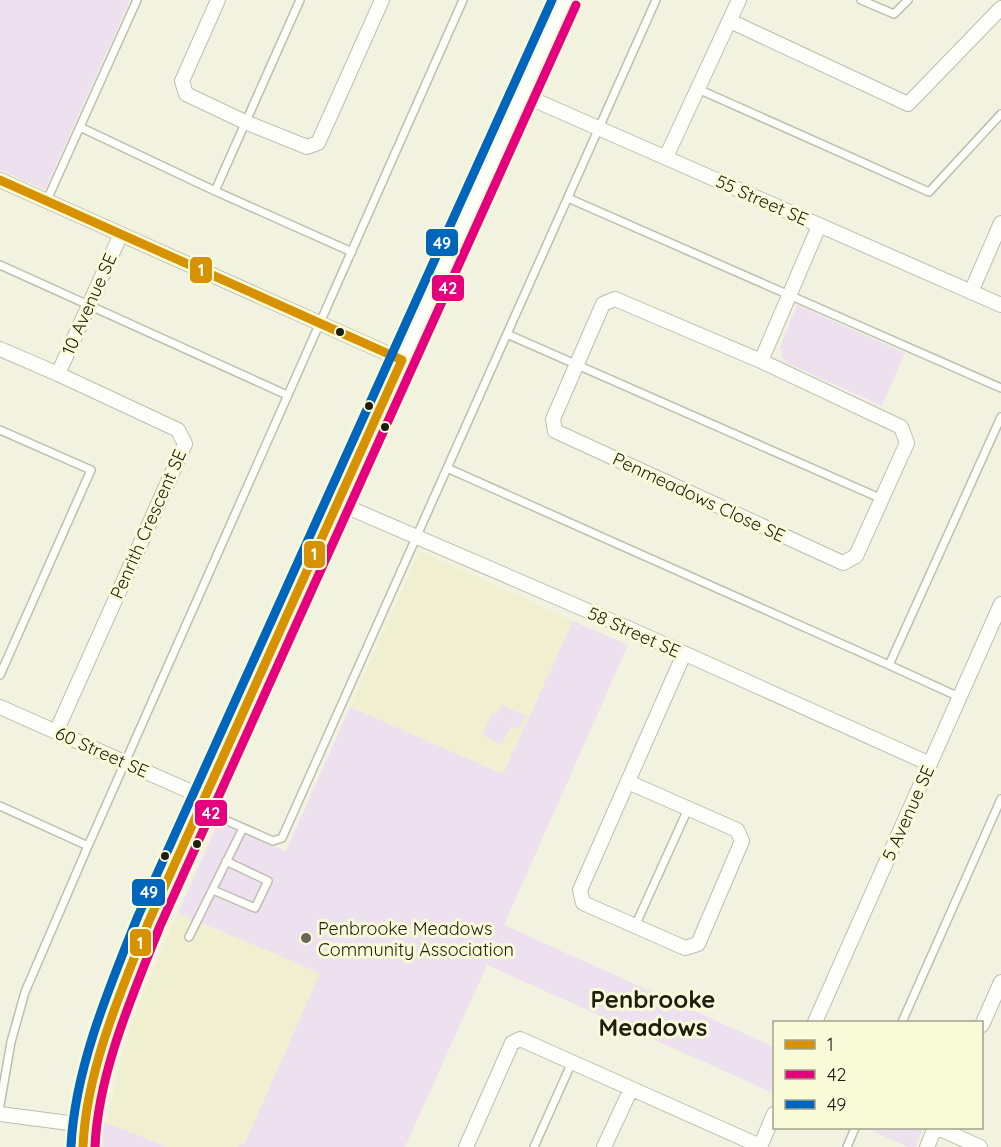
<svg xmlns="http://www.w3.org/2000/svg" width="1001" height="1147" font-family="Quicksand,sans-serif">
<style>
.built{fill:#f0f0d1}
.green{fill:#ede1f0}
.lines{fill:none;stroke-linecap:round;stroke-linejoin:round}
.service-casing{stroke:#bebeb0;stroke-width:10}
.minor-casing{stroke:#bebeb0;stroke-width:16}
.tertiary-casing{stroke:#bebeb0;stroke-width:20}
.service{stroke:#fdfdfa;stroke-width:7}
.minor{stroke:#fdfdfa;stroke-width:14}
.tertiary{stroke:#fdfdfa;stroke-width:16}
.bus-1-casing{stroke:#f9fad8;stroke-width:14}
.bus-2-casing{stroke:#f9fad8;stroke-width:14}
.bus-3-casing{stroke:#f9fad8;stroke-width:14}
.bus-1{stroke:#d69203;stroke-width:9}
.bus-2{stroke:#e5007d;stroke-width:9}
.bus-3{stroke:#0065bd;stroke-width:9}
.bus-dot{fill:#1e1e12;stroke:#f9fad8;stroke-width:2}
.poi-dot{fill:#68685a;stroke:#f9fad8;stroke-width:2}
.labels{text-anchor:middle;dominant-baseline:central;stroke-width:6;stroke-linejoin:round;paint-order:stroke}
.street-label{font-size:18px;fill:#1e1e12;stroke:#f9fad8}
.poi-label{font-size:18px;fill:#1e1e12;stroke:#f9fad8;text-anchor:start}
.district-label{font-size:24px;font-weight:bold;fill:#1e1e12;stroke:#f9fad8}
.line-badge{stroke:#f9fad8;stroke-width:2}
.badge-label{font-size:16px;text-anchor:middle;font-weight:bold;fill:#fff}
</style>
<rect width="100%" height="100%" fill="#f2f2e0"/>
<path class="built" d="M420,551L573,621L503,775L350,707Z
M178,913L321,973L245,1144L236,1147H168L107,1123L117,1074L128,1035L140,1000Z"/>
<path class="green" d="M0,0H130L45,190L0,170Z
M797,305L905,353L882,406L787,363L783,359L780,347Z
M573,621L628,645L504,925L774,1047V1084L771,1092L487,965L405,1147H236L245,1143L320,973L178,913L218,823L286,851L350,707L503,774Z
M502,705L526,716L519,730L511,726L502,745L482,735L492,714L496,715Z
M99,1122L107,1123L168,1147H96Z
M865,1128H923L915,1147H909Z"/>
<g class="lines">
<defs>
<path id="service" d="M861,0L894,14L908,0
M698,89L929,192L1001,114
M80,127L215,191L352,252
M215,191L300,0
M568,198L1001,388
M47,200L137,0
M0,265L287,395
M507,334L882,499
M0,430L91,470L0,675
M447,468L889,665L959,697
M889,665L1001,417
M0,806L88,846
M200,809L273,841L282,838L656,0
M213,890L255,908L268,881L226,861
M635,926L688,809
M189,937L243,828
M902,1022L1001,799
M0,1105L11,1042L25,992L88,846L463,0
M534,1147L572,1062
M847,1147L855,1128"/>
<path id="minor" d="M218,0L182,81L186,94L245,122L307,147L318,143L382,0
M730,21L908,104L1001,8
M523,95L1001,305
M666,157L739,0
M0,180L402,360
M971,292L1001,223
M615,299L761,361L901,427L907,443L856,556L843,563L555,431L553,419L603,304Z
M0,349L58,374L178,430L185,444L56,732
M761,361L819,226
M58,374L121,234
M338,503L630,629L930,764
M0,707L205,798
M628,782L737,830L742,841L698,944L685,948L583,903L580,890L684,654
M815,1022L1001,604
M982,1025L1001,982
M0,1114L84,1125
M938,1128L980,1147
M466,1147L512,1043L520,1039L760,1146
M604,1147L631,1089
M760,1147L774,1114
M927,1147L935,1128"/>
<path id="tertiary" d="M83,1147L84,1125L96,1070L117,1000L149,921L565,0"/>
</defs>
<use href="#service" class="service-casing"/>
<use href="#minor" class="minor-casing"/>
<use href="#tertiary" class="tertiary-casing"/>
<use href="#service" class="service"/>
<use href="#minor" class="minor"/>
<use href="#tertiary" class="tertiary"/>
<defs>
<path id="bus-1" d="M0,180L402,360
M83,1147C86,1071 121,991 149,921L402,360"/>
<path id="bus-2" d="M95,1147C98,1073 133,994 160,926L576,5"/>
<path id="bus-3" d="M71,1146C75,1068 109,988 138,916L552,0"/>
</defs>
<use href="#bus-1" class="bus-1-casing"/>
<use href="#bus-2" class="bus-2-casing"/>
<use href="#bus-3" class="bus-3-casing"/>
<use href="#bus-1" class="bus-1"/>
<use href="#bus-2" class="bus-2"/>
<use href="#bus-3" class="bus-3"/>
</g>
<g class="bus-dot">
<circle cx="340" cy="332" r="5"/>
<circle cx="369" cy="406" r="5"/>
<circle cx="385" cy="427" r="5"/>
<circle cx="197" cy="844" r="5"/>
<circle cx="165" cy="856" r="5"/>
</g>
<circle class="poi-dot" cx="306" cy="938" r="6"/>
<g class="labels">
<g class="street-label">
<text transform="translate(762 200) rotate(24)">55 Street SE</text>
<text transform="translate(89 304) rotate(-66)">10 Avenue SE</text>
<text transform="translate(699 497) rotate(25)">Penmeadows Close SE</text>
<text transform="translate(148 524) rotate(-66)">Penrith Crescent SE</text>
<text transform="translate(634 632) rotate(24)">58 Street SE</text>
<text transform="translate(102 752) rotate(24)">60 Street SE</text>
<text transform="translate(908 813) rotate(-66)">5 Avenue SE</text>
</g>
<g class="poi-label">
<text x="318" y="928">Penbrooke Meadows<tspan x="318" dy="21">Community Association</tspan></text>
</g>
<g class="district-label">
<text x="653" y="999">Penbrooke<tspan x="653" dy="28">Meadows</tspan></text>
</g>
</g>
<g class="line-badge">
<rect x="425" y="228" width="34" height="29" rx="6" fill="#0065bd"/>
<rect x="189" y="256" width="24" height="28" rx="6" fill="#d69203"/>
<rect x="431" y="274" width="34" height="28" rx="6" fill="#e5007d"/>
<rect x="303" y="540" width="23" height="29" rx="6" fill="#d69203"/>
<rect x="194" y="799" width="34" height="28" rx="6" fill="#e5007d"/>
<rect x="131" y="878" width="35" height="29" rx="6" fill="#0065bd"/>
<rect x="129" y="928" width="23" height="29" rx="6" fill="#d69203"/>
</g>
<g class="badge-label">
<text x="442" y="249">49</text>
<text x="201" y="276">1</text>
<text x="448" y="294">42</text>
<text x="314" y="560">1</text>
<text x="211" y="819">42</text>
<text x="149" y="898">49</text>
<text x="140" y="949">1</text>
</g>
<rect x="773" y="1021" width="210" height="108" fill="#f9fad8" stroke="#a1a289" stroke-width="1.5"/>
<rect x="785" y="1040" width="30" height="9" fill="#d69203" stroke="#a1a289" stroke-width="1.5"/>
<text x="827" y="1051" font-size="18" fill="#1e1e12">1</text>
<rect x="785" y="1070" width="30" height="9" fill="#e5007d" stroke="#a1a289" stroke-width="1.5"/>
<text x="827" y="1081" font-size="18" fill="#1e1e12">42</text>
<rect x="785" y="1100" width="30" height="9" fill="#0065bd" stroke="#a1a289" stroke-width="1.5"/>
<text x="827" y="1111" font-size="18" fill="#1e1e12">49</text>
</svg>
